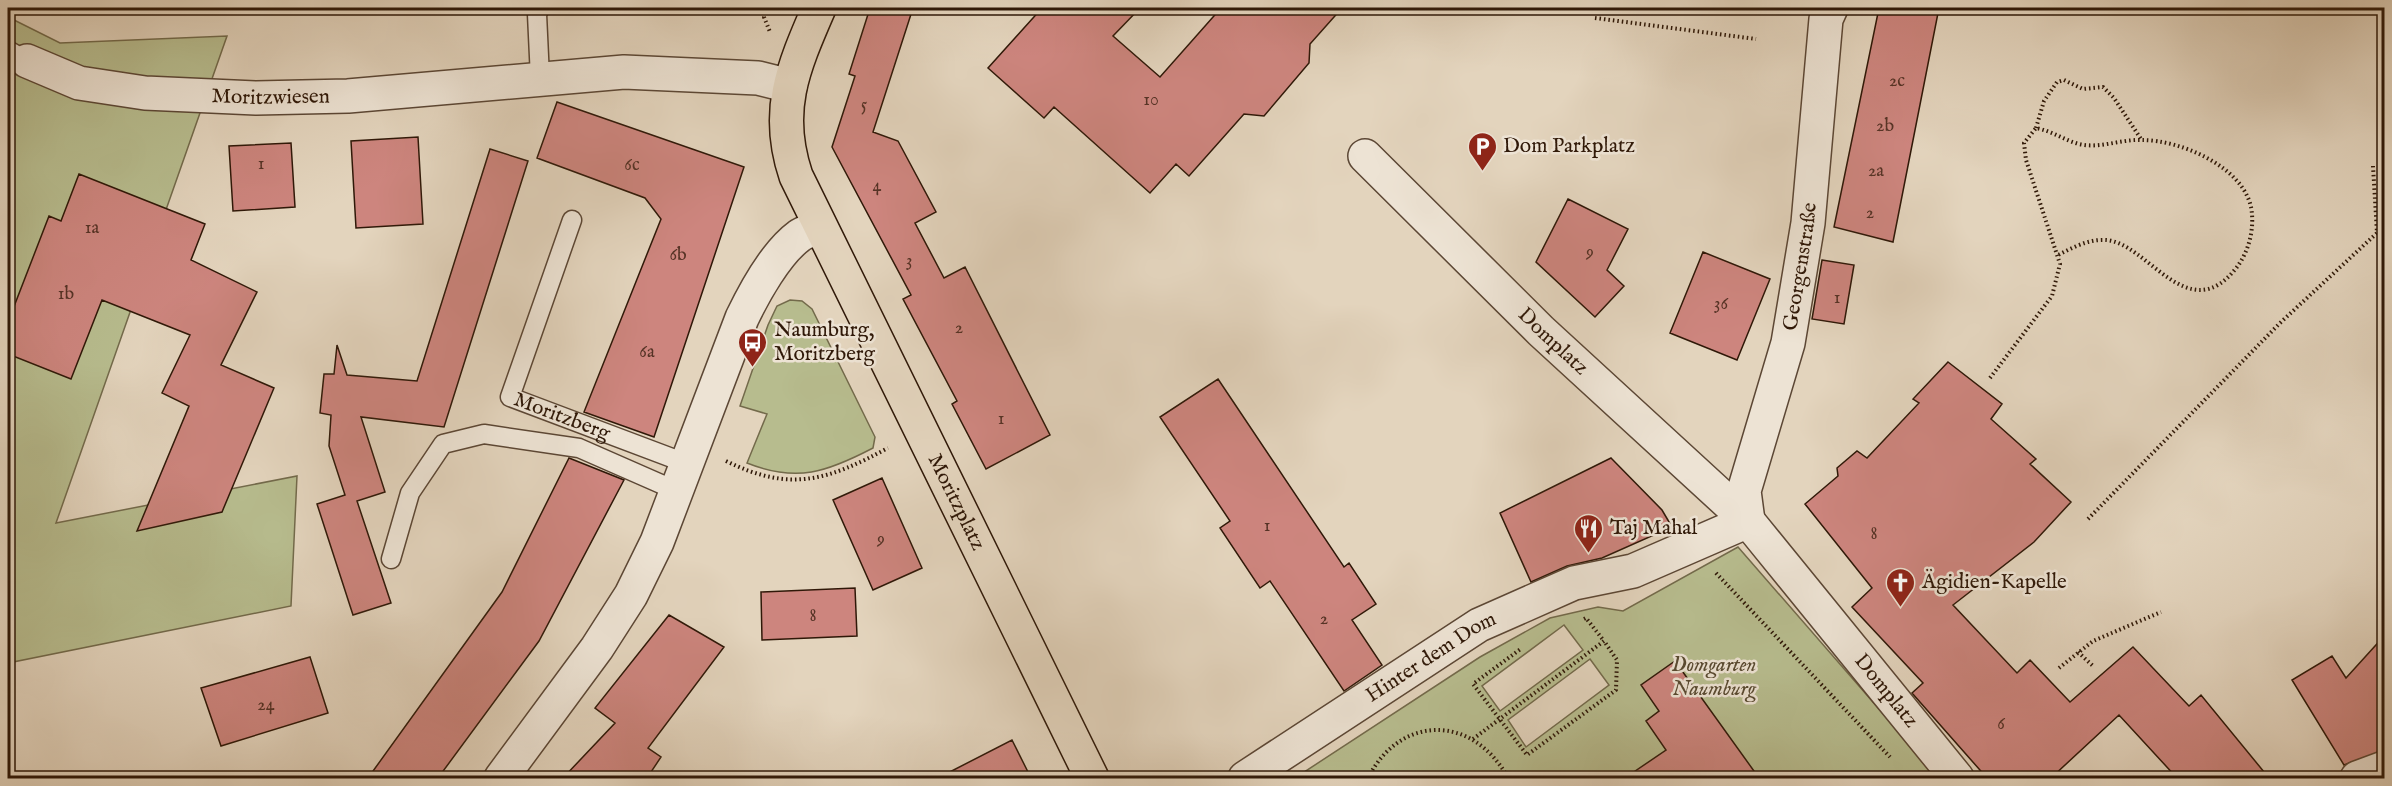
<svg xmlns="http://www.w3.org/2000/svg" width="2392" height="786" font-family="'IM FELL English',serif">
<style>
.green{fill:#b7bc8e;stroke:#736a4b;stroke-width:1.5;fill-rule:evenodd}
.building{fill:#cd857e;stroke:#2f1808;stroke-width:1.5}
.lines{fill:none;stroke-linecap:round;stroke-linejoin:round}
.service-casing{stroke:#5c4735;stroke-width:21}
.minor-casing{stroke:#5c4735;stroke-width:36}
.primary-casing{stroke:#2f1808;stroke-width:36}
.path{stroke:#2f1808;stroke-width:4;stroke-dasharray:1.5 3;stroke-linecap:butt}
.service{stroke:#ede3d4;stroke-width:18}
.minor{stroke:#ede3d4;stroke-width:33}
.primary{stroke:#e3d4bd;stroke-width:33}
.labels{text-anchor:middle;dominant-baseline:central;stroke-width:5;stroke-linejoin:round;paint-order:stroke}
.number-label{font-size:18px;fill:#563326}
.street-label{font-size:21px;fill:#2f1808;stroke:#ede3d4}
.poi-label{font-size:21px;fill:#2f1808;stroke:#ede3d4;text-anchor:start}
.park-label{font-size:21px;font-style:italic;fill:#584930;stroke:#ede3d4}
</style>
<rect width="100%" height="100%" fill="#e3d4bd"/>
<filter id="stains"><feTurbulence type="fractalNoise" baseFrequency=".00333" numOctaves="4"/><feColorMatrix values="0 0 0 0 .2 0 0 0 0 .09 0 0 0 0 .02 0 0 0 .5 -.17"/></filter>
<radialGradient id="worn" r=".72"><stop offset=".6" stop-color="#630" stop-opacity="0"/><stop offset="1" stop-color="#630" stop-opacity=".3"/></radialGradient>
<path class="green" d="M8,17L60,43L227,36L56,523L297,476L291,606L8,663Z
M790,300L802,301L812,309L875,437L873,448C827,472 797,483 747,463L767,414L740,406L768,325L777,306Z
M1738,547L1939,778H1295L1480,657L1550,618L1598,607L1623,611ZM1564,625L1583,650L1500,711L1482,686ZM1590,659L1609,685L1526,747L1508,720Z"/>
<path class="building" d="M870,8H913L873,132L898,141L936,212L915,223L944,278L965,267L1050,435L986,469L952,404L957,401L903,299L911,295L832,147L855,76L849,74Z
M1042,8H1140L1113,36L1160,77L1221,8H1342L1310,44L1309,63L1264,116L1244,114L1189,176L1176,164L1150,193L1054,107L1044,118L988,68Z
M1879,8H1939L1893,242L1834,227Z
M557,102L744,167L654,437L584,412L661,219L645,198L537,158Z
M418,137L423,224L356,228L351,141Z
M291,143L295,207L233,211L229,146Z
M490,149L528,161L444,427L361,417L385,492L357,501L391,603L353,615L317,504L345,495L329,446L331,415L320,413L324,374H334L337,345L347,375L417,381Z
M79,174L205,224L191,260L257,292L221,365L274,388L222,512L137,531L189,406L162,393L190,335L102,300L71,379L8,354V322L49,216L61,221Z
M1568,199L1628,229L1607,270L1624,286L1595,317L1536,262Z
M1703,252L1770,279L1737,360L1670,333Z
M1822,260L1854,265L1844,324L1812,319Z
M1948,362L2002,404L1991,419L2036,459L2030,464L2071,502L2034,542L1953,605L2017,673L2030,660L2070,702L2133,647L2189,706L2201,695L2269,778H2177L2119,715L2051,778H1987L1912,693L1923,683L1852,607L1872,588L1805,504L1838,476L1837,468L1857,451L1867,458L1919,403L1913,399Z
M1218,379L1344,567L1349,563L1376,604L1352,620L1382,665L1344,691L1270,581L1260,588L1220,528L1230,521L1160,417Z
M569,458L624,480L539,641L438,778H368L502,592Z
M1611,458L1662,510L1672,527L1602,558L1567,566L1531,582L1500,513Z
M882,478L922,568L873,590L833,500Z
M855,588L857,636L762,640L761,592Z
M669,615L724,647L648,748L661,757L647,778H563L615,723L595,708Z
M2385,635V750L2344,765L2292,680L2332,656L2346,678Z
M310,657L328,713L221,746L201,688Z
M1675,661L1759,778H1625L1666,750L1646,721L1659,711L1641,685Z
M1012,740L1031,778H938Z"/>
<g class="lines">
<defs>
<g id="service">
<path d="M540,8L537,14L540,78"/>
<path d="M8,50L27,61"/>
<path id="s1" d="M572,220L510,397L688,464"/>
<path d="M391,559L410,493L443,444L484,434L579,448L677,491"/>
</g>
<g id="minor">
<path id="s2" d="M27,61L79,83L145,93L256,98L348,96L624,72L758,78L790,86"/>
<path id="s3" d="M1365,156L1541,331L1748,521L1957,778"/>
<path id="s4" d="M1748,521L1744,491L1788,343L1808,223L1826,19L1831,8"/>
<path d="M501,778L597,648L631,595L657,542L742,318C754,293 776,253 799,236C804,232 813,230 820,227"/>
<path id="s5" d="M1245,778L1479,625L1574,583L1633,571L1748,521"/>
<path d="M2357,778L2384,768"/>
</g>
<g id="primary">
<path id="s6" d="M819,8C793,68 774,111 796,176L1092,778"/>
</g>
</defs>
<use href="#service" class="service-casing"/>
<use href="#minor" class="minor-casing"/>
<use href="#primary" class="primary-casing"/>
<path class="path" d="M766,8L764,17L770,32
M1595,18L1756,39
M2036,128L2044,101L2057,82L2064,80L2083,89L2103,87L2114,98L2141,139
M1990,378L2052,296L2060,264L2026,160L2024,143L2036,128C2052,131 2064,140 2079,144C2100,149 2121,139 2142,140C2180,140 2242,166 2251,207C2255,228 2249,251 2237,267C2188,331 2147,241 2105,240C2088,239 2072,248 2058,255
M726,461C791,493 828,480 888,448
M2088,519L2280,323L2377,233L2373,166
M1716,573L1890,757
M1584,619L1586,618L1604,641
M2078,652L2093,666
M2059,668L2093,641L2161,612
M1473,739L1604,641L1617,660L1616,690L1527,755L1473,684L1522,648
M1368,778C1401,713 1474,715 1508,778"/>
<use href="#service" class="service"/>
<use href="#minor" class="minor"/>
<use href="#primary" class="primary"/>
</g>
<defs>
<symbol id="parking-pin" viewBox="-11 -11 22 30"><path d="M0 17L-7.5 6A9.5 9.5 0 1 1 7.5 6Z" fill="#8f2418" stroke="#ede3d4"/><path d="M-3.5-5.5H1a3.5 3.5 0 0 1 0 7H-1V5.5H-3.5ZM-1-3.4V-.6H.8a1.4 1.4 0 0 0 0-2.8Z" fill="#fff"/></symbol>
<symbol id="bus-pin" viewBox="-11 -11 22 30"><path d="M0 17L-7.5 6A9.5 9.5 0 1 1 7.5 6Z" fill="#8f2418" stroke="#ede3d4"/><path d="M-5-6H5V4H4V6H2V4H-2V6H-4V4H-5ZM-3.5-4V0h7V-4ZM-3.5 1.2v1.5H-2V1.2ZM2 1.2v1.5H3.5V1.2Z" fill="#fff"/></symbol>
<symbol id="restaurant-pin" viewBox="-11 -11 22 30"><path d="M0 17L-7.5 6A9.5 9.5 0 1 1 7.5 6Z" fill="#8f2418" stroke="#ede3d4"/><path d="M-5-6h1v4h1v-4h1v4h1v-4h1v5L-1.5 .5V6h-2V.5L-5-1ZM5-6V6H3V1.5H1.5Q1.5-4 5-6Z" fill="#fff"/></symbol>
<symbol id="church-pin" viewBox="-11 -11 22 30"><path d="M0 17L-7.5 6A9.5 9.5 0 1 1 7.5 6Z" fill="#8f2418" stroke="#ede3d4"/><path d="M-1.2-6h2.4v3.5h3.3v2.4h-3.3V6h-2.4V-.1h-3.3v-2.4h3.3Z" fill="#fff"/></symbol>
</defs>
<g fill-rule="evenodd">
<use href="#parking-pin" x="1466" y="130" width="33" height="45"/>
<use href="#bus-pin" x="736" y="326" width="33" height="45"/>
<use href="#restaurant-pin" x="1572" y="512" width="33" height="45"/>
<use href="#church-pin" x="1884" y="566" width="33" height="45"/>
</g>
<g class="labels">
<g class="number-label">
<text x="1897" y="81">2c</text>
<text x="1151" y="100">10</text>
<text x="864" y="105">5</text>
<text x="1885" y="126">2b</text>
<text x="261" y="164">1</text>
<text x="632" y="165">6c</text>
<text x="1876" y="171">2a</text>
<text x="877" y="186">4</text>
<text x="1870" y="213">2</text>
<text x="92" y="228">1a</text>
<text x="1590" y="252">9</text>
<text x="678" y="255">6b</text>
<text x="909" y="261">3</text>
<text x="66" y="294">1b</text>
<text x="1837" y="298">1</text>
<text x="1721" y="304">36</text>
<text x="959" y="328">2</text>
<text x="647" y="352">6a</text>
<text x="1001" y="419">1</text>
<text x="1267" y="526">1</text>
<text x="1874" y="534">8</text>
<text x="881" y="539">9</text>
<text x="813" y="616">8</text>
<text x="1324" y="619">2</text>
<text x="266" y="705">24</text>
<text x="2001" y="724">6</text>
</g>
<g class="street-label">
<text stroke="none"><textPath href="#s2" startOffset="249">Moritzwiesen</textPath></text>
<text stroke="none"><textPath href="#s4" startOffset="262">Georgenstraße</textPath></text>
<text stroke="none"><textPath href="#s3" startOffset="264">Domplatz</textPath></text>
<text stroke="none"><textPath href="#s1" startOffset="243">Moritzberg</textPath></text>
<text stroke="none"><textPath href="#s6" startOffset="538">Moritzplatz</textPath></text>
<text stroke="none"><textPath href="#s5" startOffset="222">Hinter dem Dom</textPath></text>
<text stroke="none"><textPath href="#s3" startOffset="748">Domplatz</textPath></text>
</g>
<g class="poi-label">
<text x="1503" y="146">Dom Parkplatz</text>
<text x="774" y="330">Naumburg,<tspan x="774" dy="24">Moritzberg</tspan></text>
<text x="1610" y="528">Taj Mahal</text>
<text x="1922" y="582">Ägidien-Kapelle</text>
</g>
<g class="park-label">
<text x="1714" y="665">Domgarten<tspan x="1714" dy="24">Naumburg</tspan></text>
</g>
</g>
<rect width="2392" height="786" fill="none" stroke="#e3d4bd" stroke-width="30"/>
<rect x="9" y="9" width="2374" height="768" fill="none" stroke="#2f1808" stroke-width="3"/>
<rect x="15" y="15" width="2362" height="756" fill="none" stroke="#2f1808" stroke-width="1.5"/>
<rect width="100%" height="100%" filter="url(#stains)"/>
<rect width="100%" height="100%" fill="url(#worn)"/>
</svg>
